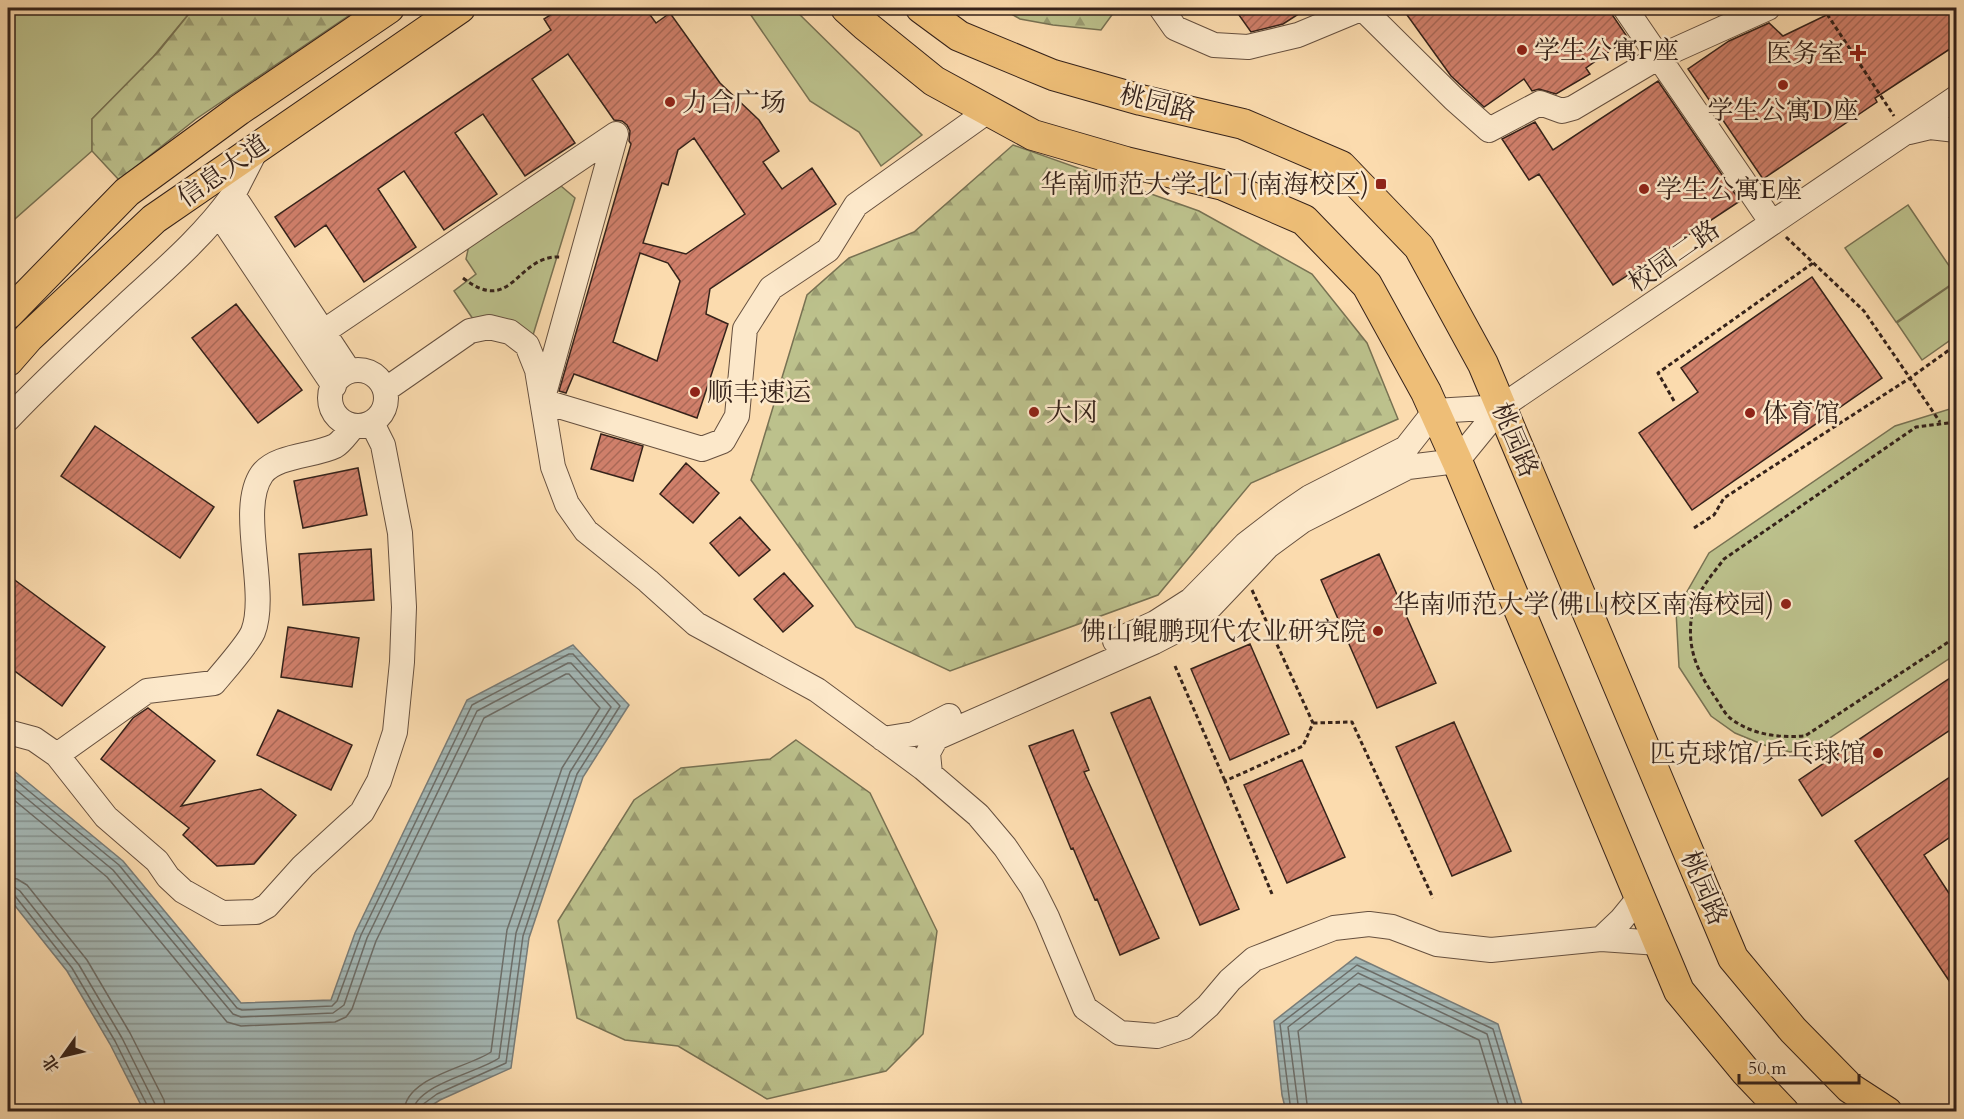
<svg xmlns="http://www.w3.org/2000/svg" width="1964" height="1119" font-family="Cardo,'Noto Serif SC',serif">
<style>
.grass{fill:#bcc18c;stroke:#787253;stroke-width:1.5}
.forest{fill:url(#forest-firs);stroke:#787253;stroke-width:1.5}
.water{fill:url(#water-rules);stroke:#787c78;stroke-width:1.5}
.lines{fill:none;stroke-linecap:round;stroke-linejoin:round}
.shore{stroke:#6c6d68;stroke-width:1.5}
.building{fill:url(#building-hatch);stroke:#35221a;stroke-width:1.5;fill-rule:evenodd}
.minor-casing{stroke:#66503f;stroke-width:26}
.major-casing{stroke:#35221a;stroke-width:32}
.path{stroke:#35221a;stroke-width:3;stroke-dasharray:4.5 3;stroke-linecap:butt}
.minor{stroke:#fce8ca;stroke-width:24}
.major{stroke:#eebe77;stroke-width:30}
.poi-dot{fill:#8f2418;stroke:#fce8ca;stroke-width:2}
.labels{text-anchor:middle;dominant-baseline:central;stroke-width:5;stroke-linejoin:round;paint-order:stroke}
.poi-label{font-size:26px;fill:#35221a;stroke:#fce8ca;text-anchor:start}
.street-label{font-size:26px;fill:#35221a;stroke:#fce8ca}
</style>
<defs>
<pattern id="forest-firs" width="22" height="20" patternUnits="userSpaceOnUse" patternTransform="scale(1.5)"><rect width="22" height="20" fill="#bcc18c"/><path d="M5 1l3.5 6h-7zM16 11l3.5 6h-7z" fill="#9a9c72"/></pattern>
<pattern id="water-rules" width="6" height="5" patternUnits="userSpaceOnUse" patternTransform="scale(1.5)"><rect width="6" height="5" fill="#a4b8b6"/><path d="M0 2.5h6" fill="none" stroke="#869593"/></pattern>
<pattern id="building-hatch" width="6" height="6" patternUnits="userSpaceOnUse" patternTransform="scale(1.5)"><rect width="6" height="6" fill="#cf7f6a"/><path d="M-1 1l2-2M0 6l6-6M5 7l2-2" fill="none" stroke="#a96856"/></pattern>
</defs>
<rect width="100%" height="100%" fill="#fbdbae"/>
<filter id="stains"><feTurbulence type="fractalNoise" baseFrequency=".00333" numOctaves="4"/><feColorMatrix values="0 0 0 0 .2 0 0 0 0 .09 0 0 0 0 .02 0 0 0 .5 -.17"/></filter>
<radialGradient id="worn" r=".72"><stop offset=".6" stop-color="#630" stop-opacity="0"/><stop offset="1" stop-color="#630" stop-opacity=".3"/></radialGradient>
<path class="grass" d="M8,8H246L192,10L153,57L92,119V151L8,225Z
M746,8H793L922,135L881,166L859,132L810,101Z
M561,186L575,198L533,335L473,319L454,291L476,274L466,259L469,245Z
M1908,205L1956,276V281L1896,322L1845,248Z
M1956,282V336L1922,360L1897,323Z
M1953,408L1956,409V654L1819,745L1790,752L1764,745L1735,733L1711,716L1679,667L1676,611L1709,553L1895,426Z"/>
<path class="forest" d="M246,8H360L196,119L119,180L92,151V119L159,51L192,10Z
M1001,8H1117L1101,30L1053,25L1020,19Z
M1013,145L1199,211L1312,274L1367,343L1398,419L1251,483L1158,595L950,671L856,627L751,480L807,295L849,258L914,232Z
M796,740L870,793L937,931L923,1034L886,1071L767,1099L678,1046L625,1040L577,1018L558,921L634,800L681,768L770,759Z"/>
<path class="water" d="M573,645L629,705L583,777L529,938L511,1068L440,1100L423,1111H144L110,1044L67,971L8,897V766L123,861L241,1003L331,1000L355,933L467,700Z
M1356,957L1498,1024L1524,1111H1286L1282,1095L1274,1021Z"/>
<g class="lines">
<path class="shore" d="M8,774L119,865L237,1008L242,1010L332,1006L337,1001L361,935L472,705L569,654H573L620,706L577,774L523,936L506,1063L437,1094L422,1105L420,1112
M8,783L113,870L233,1014L241,1017L333,1013L344,1005L367,938L477,711L568,663H571L611,707L570,772L516,933L499,1058C480,1072 414,1085 413,1112
M8,795L107,877L227,1022L241,1026L335,1022L346,1017L352,1009L376,941L484,718L566,674H569L600,708L562,768L507,930L491,1052C467,1068 405,1077 404,1112
M8,877L17,879L27,885L87,960L130,1033L164,1100L166,1112
M8,886L14,887L20,891L79,965L122,1038L155,1104L157,1112
M8,894L15,896L72,968L115,1041L148,1107L149,1112
M1291,1112L1280,1024L1357,965L1493,1029L1518,1112
M1299,1112L1288,1027L1358,973L1487,1034L1510,1112
M1308,1112L1298,1031L1359,984L1479,1040L1501,1112"/>
</g>
<path class="building" d="M561,8H645L656,23L670,13L720,83L759,120L779,151L763,162L782,189L812,168L836,204L710,289L706,314L728,324L697,418L574,374L566,393L559,391L631,144L629,141L630,131L627,125L622,121L614,120L568,54L532,79L575,143L525,176L483,114L455,133L497,194L444,230L404,171L378,189L416,247L364,282L326,225L295,247L275,217L551,30L544,19ZM694,138L745,214L686,254L643,243L662,183L668,185L678,150ZM640,253L668,263L680,281L657,361L613,342Z
M1234,8H1308L1283,24L1251,32Z
M1402,8H1611L1613,16L1628,38L1586,68L1590,74L1556,94L1539,89L1532,91L1524,79L1484,107L1451,76Z
M1841,8H1956V45L1875,98L1877,102L1763,179L1688,69L1729,41L1769,23L1783,36Z
M1658,81L1740,201L1613,285L1539,174L1529,180L1502,139L1535,122L1553,150Z
M1812,277L1882,378L1692,510L1639,433L1698,392L1681,368Z
M236,304L302,390L258,423L192,338Z
M95,426L214,507L180,558L61,476Z
M601,434L643,446L633,481L591,469Z
M686,463L719,493L693,523L660,494Z
M358,468L367,515L303,528L294,481Z
M740,517L770,550L739,576L710,543Z
M371,549L374,600L303,605L299,554Z
M1379,554L1436,683L1377,708L1321,580Z
M784,573L813,606L783,632L754,599Z
M8,575L105,647L62,706L8,666Z
M288,627L359,638L352,687L281,677Z
M1250,644L1289,734L1230,760L1191,669Z
M1956,674V726L1822,816L1799,780Z
M1150,697L1239,909L1200,925L1111,713Z
M148,708L215,761L181,806L261,789L296,815L254,864L217,866L183,835L189,828L101,759L133,718Z
M278,710L352,745L331,790L257,755Z
M1454,722L1511,851L1452,876L1396,747Z
M1073,730L1089,770L1084,772L1159,938L1120,955L1097,899L1095,900L1073,848L1071,849L1029,746Z
M1302,760L1345,857L1287,883L1244,785Z
M1956,773V833L1924,855L1956,904V991L1855,841Z"/>
<g class="lines">
<defs>
<path id="minor" d="M1161,8L1175,28L1214,45L1248,47L1298,35L1363,8
M1362,8L1454,99L1489,130L1540,103L1562,111L1573,108L1659,57L1768,8
M1625,8L1772,223
M1909,132L1930,127L1956,130
M257,148L233,195L349,371
M219,214L334,386
M323,332L616,134L542,401L702,449L723,441L737,416L745,329L771,288L828,250L856,205L988,111
M330 398a28 28 0 1 1 56 0a28 28 0 1 1-56 0Z
M385,390L470,331L489,327L510,332L527,345L537,370L553,467L567,504L586,531L648,581L696,624L817,690L923,768L978,815L1005,847L1032,887L1047,917L1085,1008L1120,1033L1157,1036L1184,1027L1208,1006L1230,980L1254,959L1334,928L1369,924L1392,927L1437,944L1491,950L1601,939L1659,943
M8,419C46,379 86,342 127,304C164,270 204,236 233,195
M1115,641L1155,623L1191,600L1246,544L1285,514L1310,497L1406,448L1435,411L1501,407
M8,732L34,739L57,755L106,817L157,861L168,877L183,891L222,913L256,912L267,906L303,866L362,812L379,781L395,732L402,662L404,607L400,533L383,445L372,423
M883,739L914,734L949,716
M57,755L147,691L214,683C223,672 248,644 253,632C269,591 237,509 262,474C276,455 315,456 335,446C342,442 348,432 354,426
M930,774L928,753L936,738L1154,642L1185,626L1211,606L1268,546L1302,521L1408,467L1457,461L1501,407L1956,98
M1601,939L1621,920L1639,898"/>
<path id="major" d="M846,8L866,26L934,81L1033,135L1126,162L1223,185L1304,220L1367,285L1426,392L1457,461L1679,991L1746,1072L1784,1112
M921,8L959,36L1053,75L1141,100L1243,124L1341,166L1419,247L1483,364L1733,958L1793,1030L1850,1088L1887,1112
M8,314L127,192L239,110L389,8
M8,361L29,337L154,219L460,8"/>
</defs>
<use href="#minor" class="minor-casing"/>
<use href="#major" class="major-casing"/>
<path class="path" d="M1823,8L1894,116
M1786,237L1864,311L1940,422
M463,278C513,317 516,254 561,257
M1674,401L1658,373L1813,263
M1956,422L1916,427L1724,559C1712,575 1695,594 1692,614C1686,649 1698,673 1717,700C1721,706 1725,714 1730,718C1752,735 1779,738 1805,736L1956,637
M1694,528L1714,515L1724,498L1910,378L1956,345
M1252,590L1313,723L1303,746L1225,781L1272,894
M1175,666L1225,781
M1313,723L1352,722L1433,898"/>
<use href="#minor" class="minor"/>
<use href="#major" class="major"/>
</g>
<g class="poi-dot">
<circle cx="1522" cy="50" r="6"/>
<path d="M1855 44h6v6h6v6h-6v6h-6v-6h-6v-6h6z"/>
<circle cx="1783" cy="85" r="6"/>
<circle cx="670" cy="102" r="6"/>
<rect x="1375" y="178" width="12" height="12" rx="3"/>
<circle cx="1644" cy="189" r="6"/>
<circle cx="695" cy="392" r="6"/>
<circle cx="1034" cy="412" r="6"/>
<circle cx="1750" cy="413" r="6"/>
<circle cx="1786" cy="604" r="6"/>
<circle cx="1378" cy="631" r="6"/>
<circle cx="1878" cy="753" r="6"/>
</g>
<g class="labels">
<g class="poi-label">
<text x="1534" y="50">学生公寓F座</text>
<text x="1844" y="53" text-anchor="end">医务室</text>
<text x="682" y="102">力合广场</text>
<text x="1783" y="110" text-anchor="middle">学生公寓D座</text>
<text x="1369" y="184" text-anchor="end">华南师范大学北门(南海校区)</text>
<text x="1656" y="189">学生公寓E座</text>
<text x="707" y="392">顺丰速运</text>
<text x="1046" y="412">大冈</text>
<text x="1762" y="413">体育馆</text>
<text x="1774" y="604" text-anchor="end">华南师范大学(佛山校区南海校园)</text>
<text x="1366" y="631" text-anchor="end">佛山鲲鹏现代农业研究院</text>
<text x="1866" y="753" text-anchor="end">匹克球馆/乒乓球馆</text>
</g>
<g class="street-label">
<text transform="translate(1158 103) rotate(14)">桃园路</text>
<text transform="translate(223 171) rotate(-35)">信息大道</text>
<text transform="translate(1674 256) rotate(-35)">校园二路</text>
<text transform="translate(1515 440) rotate(67)">桃园路</text>
<text transform="translate(1704 888) rotate(67)">桃园路</text>
</g>
</g>
<rect width="1964" height="1119" fill="none" stroke="#fbdbae" stroke-width="30"/>
<rect x="9" y="9" width="1946" height="1101" fill="none" stroke="#35221a" stroke-width="3"/>
<rect x="15" y="15" width="1934" height="1089" fill="none" stroke="#35221a" stroke-width="1.5"/>
<g transform="translate(63 1056) rotate(236)" stroke="#fce8ca" stroke-width="4.5" paint-order="stroke">
<path d="M0-4.5L10 22L0 15L-10 22Z" fill="#35221a"/>
<text y="-9" font-size="16" font-weight="bold" text-anchor="middle" fill="#35221a">北</text>
</g>
<path d="M1739 1074v9h120v-9" fill="none" stroke="#35221a" stroke-width="3"/>
<text x="1748" y="1074" font-size="18" fill="#35221a" stroke="#fce8ca" stroke-width="4.5" paint-order="stroke">50 m</text>
<rect width="100%" height="100%" filter="url(#stains)"/>
<rect width="100%" height="100%" fill="url(#worn)"/>
</svg>
